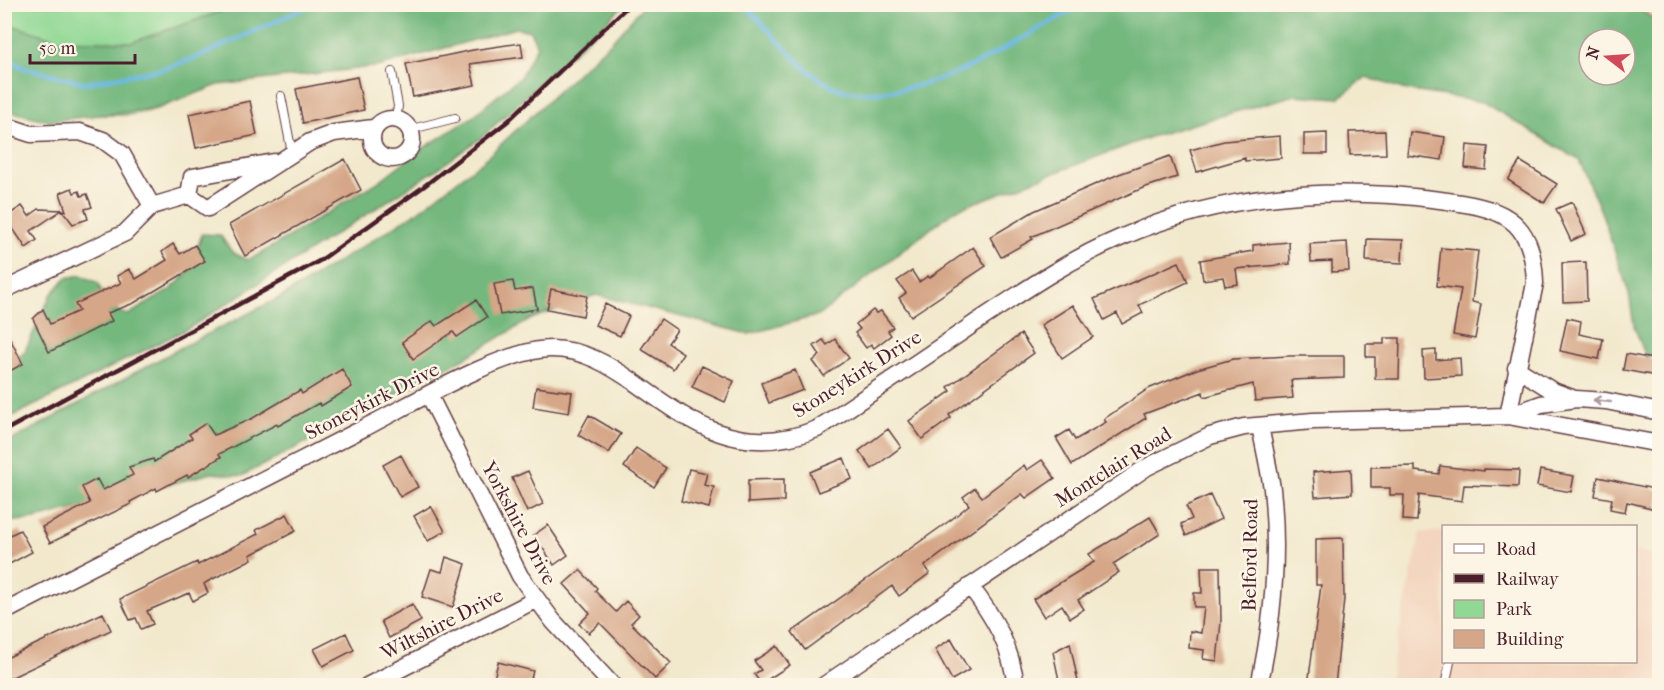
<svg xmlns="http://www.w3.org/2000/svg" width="1664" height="690" font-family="'IM FELL French Canon',serif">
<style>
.built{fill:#f3d4be}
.green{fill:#90d894;stroke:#6d7c60;stroke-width:1.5}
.forest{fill:#74b87e;stroke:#5f6c54;stroke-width:1.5;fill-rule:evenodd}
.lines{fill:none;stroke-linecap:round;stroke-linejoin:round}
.stream{stroke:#69b7e3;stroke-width:4.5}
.building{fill:#d5a687}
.lane-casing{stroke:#633d43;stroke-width:10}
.street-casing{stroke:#633d43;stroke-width:19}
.lane{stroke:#fff;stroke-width:8}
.street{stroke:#fff;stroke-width:16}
.rail{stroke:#4a1f2b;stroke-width:4.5}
.oneway{stroke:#ae9aa0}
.labels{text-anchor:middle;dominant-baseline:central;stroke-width:5;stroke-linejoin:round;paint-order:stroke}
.street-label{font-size:20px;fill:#4a1f2b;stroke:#fcf5e5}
</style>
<rect width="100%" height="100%" fill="#fcf5e5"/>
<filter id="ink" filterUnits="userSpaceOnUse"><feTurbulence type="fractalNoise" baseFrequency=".0167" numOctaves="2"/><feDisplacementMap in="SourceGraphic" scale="12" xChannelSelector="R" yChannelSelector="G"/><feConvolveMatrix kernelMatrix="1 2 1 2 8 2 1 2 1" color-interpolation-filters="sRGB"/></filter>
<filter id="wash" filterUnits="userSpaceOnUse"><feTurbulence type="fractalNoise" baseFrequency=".008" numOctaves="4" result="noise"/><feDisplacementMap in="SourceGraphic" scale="24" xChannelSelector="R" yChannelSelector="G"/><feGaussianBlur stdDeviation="1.35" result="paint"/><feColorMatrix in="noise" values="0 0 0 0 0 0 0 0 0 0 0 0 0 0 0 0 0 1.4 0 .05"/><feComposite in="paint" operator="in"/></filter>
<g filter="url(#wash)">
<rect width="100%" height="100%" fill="#f2e9cd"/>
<path class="built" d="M1631,5H1659V22Z
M1443,531L1444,662H1636V551L1659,556V685L1388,686L1420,533Z"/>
<path class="green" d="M4,5H313L159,108C107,126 56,107 5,95Z"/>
<path class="forest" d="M1631,4L1659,22L1660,351L1646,357L1634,326L1629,293L1602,214L1579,160L1483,102L1406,90L1366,77L1339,98L1295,95L1231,113L1150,137L955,210L819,315L749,334L596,295L531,319L449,367L242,476L212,473L36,519L5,522V444L182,347L285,295L413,215L483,161L611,42L644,5ZM1589,39H1625V75H1589Z
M240,5H624L481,138L436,170L189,328L5,420L4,370L25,351L51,295L66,278L81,275L98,283L108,307L128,315L170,290L190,271L202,234L220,235L232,252L247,260L260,254L378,182L417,152L471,118L520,77L537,46L530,31L516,28L381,66L218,85L159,108L49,121L5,110V23L59,40L132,42Z"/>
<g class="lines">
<path class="stream" d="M428,4L435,11L468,4
M743,4C772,30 792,63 826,83C843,93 860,93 879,92C960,86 1014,39 1084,4
M4,56L22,67L85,83L163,69L198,57L313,4"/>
</g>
<g id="blocks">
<path class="building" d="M521,43L523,57L470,64L475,85L413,97L406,64L473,50Z
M357,77L364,110L303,123L296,89Z
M250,101L257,135L196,148L189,114Z
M1385,131L1386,154L1350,155L1349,132Z
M1410,132L1445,137L1442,160L1407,155Z
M1327,133V154H1304V134Z
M1280,136L1281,158L1245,161V158L1197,172L1190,150L1224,141Z
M1467,145L1488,147L1486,170L1465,168Z
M1170,156L1177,177L1143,188L1031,237L1033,239L1001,257L990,237L1034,211L1119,174Z
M345,159L361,190L245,256L229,225Z
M1520,161L1557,184L1544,203L1508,180Z
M72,188L74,193L79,191L81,196L87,194L92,207L85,209L88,219L73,224L62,210L66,211L60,193Z
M1572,202L1586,234L1571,241L1556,209Z
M22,206L29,216L39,209L62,210L31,231L37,240L26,248L5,217Z
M1367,239L1403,240L1402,263L1366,261Z
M1289,242L1290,264L1236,269L1238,284L1225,286L1223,277L1203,280L1200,260L1253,251V245Z
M1347,242L1349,271L1332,272V261L1311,262L1310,244Z
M173,244L180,254L195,245L205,261L134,303L108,313L112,321L49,352L33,319L43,309L50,324L79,311L75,304L121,283L117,276L129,269L136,279L167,260L162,252Z
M973,247L986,266L911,316L899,298L906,293L897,281L912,271L919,282L928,276L929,278Z
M1441,248L1478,251L1472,302L1481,304L1475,339L1453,335L1461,289L1437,286Z
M1179,262L1188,282L1139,305L1143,313L1122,324L1117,313L1104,320L1094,299Z
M1586,262L1587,301L1563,302L1562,263Z
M513,281L515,291L533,288L537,309L500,315L494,284Z
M551,289L587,296L583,316L547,309Z
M476,300L487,317L457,337L453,332L413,359L402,342L432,321L436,326Z
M605,304L629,316L620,336L595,325Z
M1073,305L1093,337L1062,358L1041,325Z
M873,310L876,313L881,311L893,327L888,331L891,335L874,348L871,344L866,348L855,333L860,329L856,324Z
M1567,318L1581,321L1579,334L1603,339L1599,359L1560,351Z
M661,319L677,330L668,343L683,353L673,369L641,349Z
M4,327L23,364L4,374Z
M1021,334L1034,353L949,415L951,418L922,439L909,421L951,391L948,387Z
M1384,338H1400L1399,379H1375V357H1366V344H1384Z
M835,339L849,358L824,376L813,361L820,355L814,346L823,340L827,345Z
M1436,350V360L1460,358L1461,376L1424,378L1423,351Z
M1626,354L1659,360L1657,376L1623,370Z
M1289,356H1344V378L1291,380L1293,398L1255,401L1253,384L1204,397L1203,392L1144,414L1146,418L1072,465L1056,438L1069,430L1075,440L1106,422L1104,419L1148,389L1197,369L1233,359Z
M702,366L734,381L725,402L692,387Z
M342,369L352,387L321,406L319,403L278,426L277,424L219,454L221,457L188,477L187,475L157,491L156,488L130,502L131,504L50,543L42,527L90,503L82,487L97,479L103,490L133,475L129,467L153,459L154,462L192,438L189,434L206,423L214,435L253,418L300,390L302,394Z
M795,370L803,390L769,403L761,383Z
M536,387L572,392L569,413L533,407Z
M589,415L621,434L609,453L578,435Z
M888,429L901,447L872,469L859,451Z
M636,448L666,468L654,487L624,467Z
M401,455L418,487L400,497L383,465Z
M844,458L852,479L818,492L810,472Z
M1042,460L1055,478L1026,498L1022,494L925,566L930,573L899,596L892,586L805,650L792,632L952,519L969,505L963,497L975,488L982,497L1024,465L1027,470Z
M1415,466V471L1439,474L1440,466L1484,471V469L1519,470L1518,487L1464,485L1462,501L1419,495L1417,521L1403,520L1404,495H1390V488H1371V467Z
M689,469L707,473L704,485L714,487L709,508L681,501Z
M1351,469L1352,494L1315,497L1313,472Z
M1540,470L1574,476L1571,492L1537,486Z
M528,471L543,504L527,512L512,478Z
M1598,477L1659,490V510L1627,502L1625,512L1610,509L1612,499L1595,496Z
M784,479V501L748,503V480Z
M1210,495L1221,519L1186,536L1181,524L1192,519L1186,506Z
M431,506L445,531L428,541L414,516Z
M287,514L296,531L250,555L252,559L207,582L204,584L208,593L193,601L189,593L147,611L153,624L141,629L136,618L130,620L120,599L197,562L198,565L258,534L256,530Z
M1150,517L1160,534L1113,564L1119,572L1078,600L1084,609L1070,618L1062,605L1044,617L1033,599L1094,562L1089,554Z
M548,525L568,555L554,565L534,535Z
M20,530L32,552L4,567V538Z
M1343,538L1344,599L1335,686L1308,685L1321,585H1316V539Z
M446,557L466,564L453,607L422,597L431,569L442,572Z
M1201,567H1220L1221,622L1217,661L1203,659L1204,650L1189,648L1190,631L1201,633L1204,607H1194V593H1202Z
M580,570L597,588L595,591L616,612L626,601L639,615L631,623L671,663L655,679L600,623L589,633L579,624L590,613L564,584Z
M412,604L421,621L389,638L381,621Z
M103,613L111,630L4,681V659Z
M346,633L354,650L323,666L314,649Z
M951,639L969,670L952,680L935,649Z
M1070,643L1078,682L1060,685L1053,652Z
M777,646L790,665L761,684L754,674L761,670L754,661Z
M498,662L533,671L529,686L493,683Z"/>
</g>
</g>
<g filter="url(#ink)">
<use href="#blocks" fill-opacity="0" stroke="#633d43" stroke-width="1.5"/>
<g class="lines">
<defs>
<path id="lane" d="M392,72L398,106L396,119
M281,96L292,153
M412,129L455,118
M1445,686L1450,662"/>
<path id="street" d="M372 139a20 20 0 1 1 40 0a20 20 0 1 1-40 0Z
M4,125L31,134L80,132L103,140L122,154L152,206
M189,195L192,177L274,162
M4,290L125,233L152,206L189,195L208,208L310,142L334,133L373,128
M1516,368L1553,391L1572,398
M429,395L520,576L553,621L613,686
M1508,416L1660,444
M970,586C994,617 1011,646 1016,686
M4,612C124,551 244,490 364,428C410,405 503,349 551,349C583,349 609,365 634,382C694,425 741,459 817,429C870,394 923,359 975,323C1022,292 1068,260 1120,238C1222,193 1331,186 1440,200C1499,208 1533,215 1535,283L1508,416
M367,686L535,600
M823,686L1147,467L1210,436L1244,427L1313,421L1508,416L1541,404L1576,399L1606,401L1660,412
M1259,686C1273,622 1279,554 1272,489C1269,468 1264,447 1260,426"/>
</defs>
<use href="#lane" class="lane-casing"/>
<use href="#street" class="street-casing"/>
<use href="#lane" class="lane"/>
<use href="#street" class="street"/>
<path class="rail" d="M4,431L321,260L423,187L508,121L630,4"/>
</g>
<defs><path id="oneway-shaft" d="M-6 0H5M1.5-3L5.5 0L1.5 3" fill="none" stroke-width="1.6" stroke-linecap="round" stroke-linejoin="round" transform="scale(1.5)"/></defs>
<use class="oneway" href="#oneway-shaft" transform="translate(1602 401) rotate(-174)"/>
</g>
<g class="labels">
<g class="street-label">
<text transform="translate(857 374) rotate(-32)">Stoneykirk Drive</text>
<text transform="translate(372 401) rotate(-27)">Stoneykirk Drive</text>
<text transform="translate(1113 467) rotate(-32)">Montclair Road</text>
<text transform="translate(519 523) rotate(62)">Yorkshire Drive</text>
<text transform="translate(1250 555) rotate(-89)">Belford Road</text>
<text transform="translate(442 624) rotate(-27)">Wiltshire Drive</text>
</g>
</g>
<rect width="1664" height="690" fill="none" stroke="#fcf5e5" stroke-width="24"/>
<rect x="1442" y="525" width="195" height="138" fill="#fcf5e5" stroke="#b59f9b" stroke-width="1.5"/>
<rect x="1454" y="544" width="30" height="9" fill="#ffffff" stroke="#b59f9b" stroke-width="1.5"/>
<text x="1496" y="555" font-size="18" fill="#4a1f2b">Road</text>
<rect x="1454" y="574" width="30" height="9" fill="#4a1f2b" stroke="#b59f9b" stroke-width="1.5"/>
<text x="1496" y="585" font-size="18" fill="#4a1f2b">Railway</text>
<rect x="1454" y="600" width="30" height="18" fill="#90d894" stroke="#b59f9b" stroke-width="1.5"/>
<text x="1496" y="615" font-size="18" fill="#4a1f2b">Park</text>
<rect x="1454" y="630" width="30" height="18" fill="#d5a687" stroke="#b59f9b" stroke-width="1.5"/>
<text x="1496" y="645" font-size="18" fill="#4a1f2b">Building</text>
<g transform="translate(1607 57) rotate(287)"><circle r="28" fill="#fcf5e5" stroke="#b59f9b" stroke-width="1.5"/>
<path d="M0-4.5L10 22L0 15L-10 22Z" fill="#d1495b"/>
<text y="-9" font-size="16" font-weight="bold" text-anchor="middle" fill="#4a1f2b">N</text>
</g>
<path d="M30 54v9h105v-9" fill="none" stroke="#4a1f2b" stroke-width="3"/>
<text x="39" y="54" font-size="18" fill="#4a1f2b" stroke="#fcf5e5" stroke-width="4.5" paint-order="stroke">50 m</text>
</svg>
